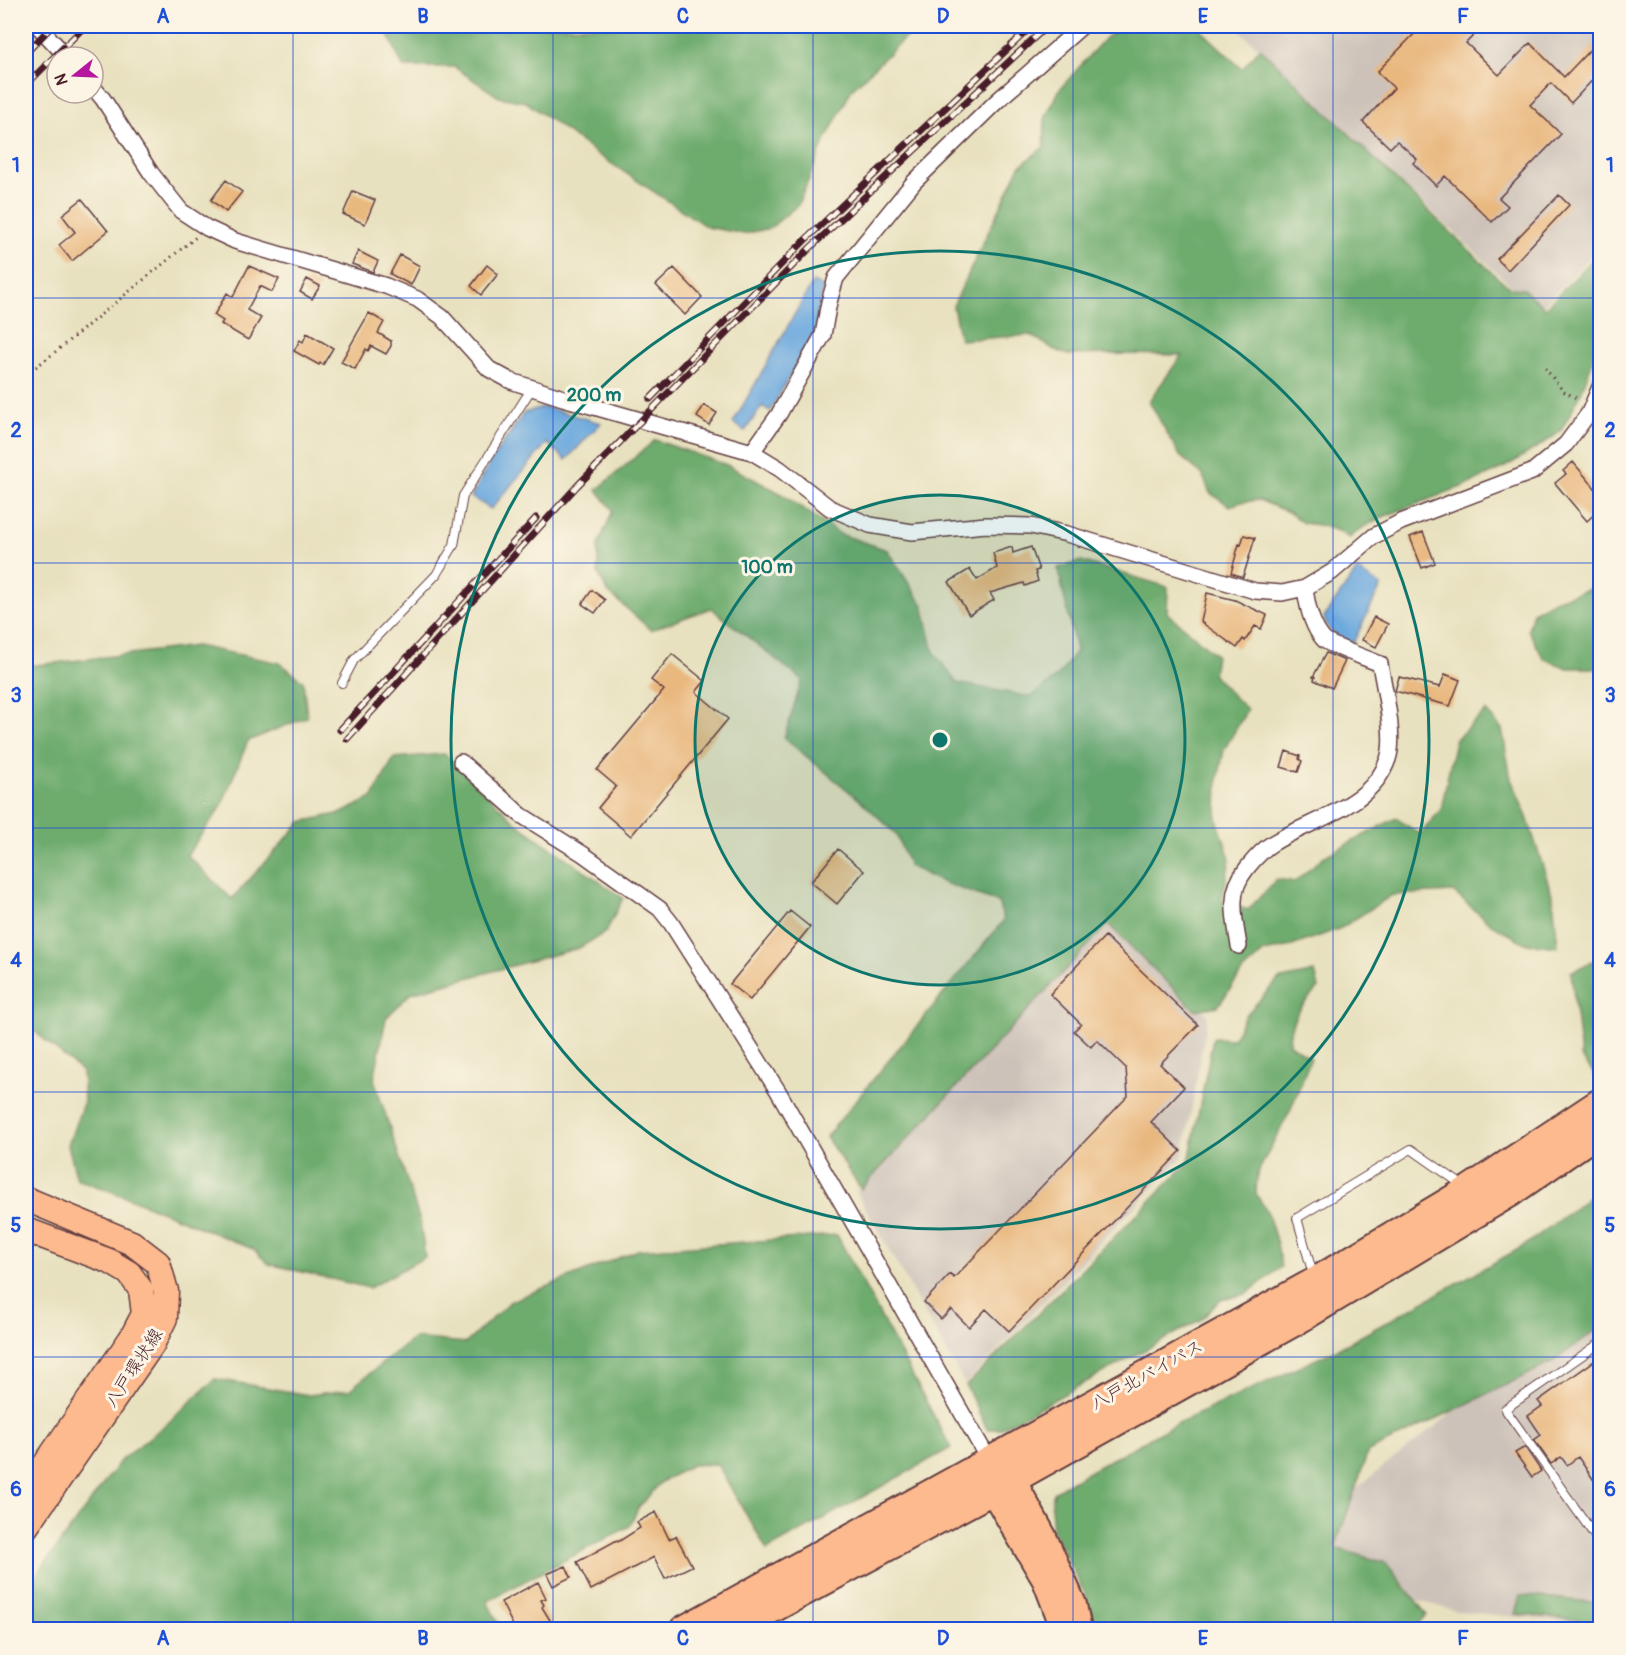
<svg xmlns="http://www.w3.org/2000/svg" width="1626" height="1655" font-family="Pangolin,'Klee One',sans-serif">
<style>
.industrial{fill:#cdc2b9}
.forest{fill:#6eac6e;stroke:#5c664c;stroke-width:1.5}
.water{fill:#6ca9de;stroke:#5b6484;stroke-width:1.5}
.building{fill:#e9b87f}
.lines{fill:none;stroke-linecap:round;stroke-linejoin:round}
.lane-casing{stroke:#623c41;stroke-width:10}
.street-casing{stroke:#623c41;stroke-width:18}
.primary-casing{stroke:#623c41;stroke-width:27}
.highway-casing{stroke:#623c41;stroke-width:32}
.path{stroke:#623c41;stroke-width:3;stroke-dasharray:1.5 4.5;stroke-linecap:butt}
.lane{stroke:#fff;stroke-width:8}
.street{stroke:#fff;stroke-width:15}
.primary{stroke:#fcba8e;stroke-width:24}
.highway{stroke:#fcba8e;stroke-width:28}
.rail-casing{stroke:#4a1f2b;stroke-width:7}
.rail{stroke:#fcf5e5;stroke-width:4.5;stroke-dasharray:14;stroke-linecap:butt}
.grid{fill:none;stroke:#1d4ed8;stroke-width:1.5;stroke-opacity:0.55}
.ring{fill:none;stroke:#0f766e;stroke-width:3}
.labels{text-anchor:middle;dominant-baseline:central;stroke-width:6;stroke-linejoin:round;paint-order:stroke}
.street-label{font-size:18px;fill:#4a1f2b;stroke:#fcf5e5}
.centre{fill:#0f766e;stroke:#fcf5e5;stroke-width:3}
.ring-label{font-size:18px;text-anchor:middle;font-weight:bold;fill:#0f766e;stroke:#fcf5e5;stroke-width:6;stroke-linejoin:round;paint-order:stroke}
.neatline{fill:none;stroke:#1d4ed8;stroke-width:2}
.grid-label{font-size:20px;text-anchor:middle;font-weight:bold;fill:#1d4ed8}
</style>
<rect width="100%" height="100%" fill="#fcf5e5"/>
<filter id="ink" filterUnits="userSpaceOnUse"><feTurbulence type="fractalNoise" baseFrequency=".0167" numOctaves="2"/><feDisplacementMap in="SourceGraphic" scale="12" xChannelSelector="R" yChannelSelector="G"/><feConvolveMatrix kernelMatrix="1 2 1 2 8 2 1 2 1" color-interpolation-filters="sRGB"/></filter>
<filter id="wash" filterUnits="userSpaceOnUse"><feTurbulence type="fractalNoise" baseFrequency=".008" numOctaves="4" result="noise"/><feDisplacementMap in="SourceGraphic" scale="24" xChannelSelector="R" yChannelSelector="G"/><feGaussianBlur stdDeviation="1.35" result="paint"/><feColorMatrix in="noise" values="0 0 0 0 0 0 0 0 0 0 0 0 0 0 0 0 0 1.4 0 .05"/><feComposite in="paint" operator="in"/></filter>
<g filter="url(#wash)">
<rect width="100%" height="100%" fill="#e8e1bf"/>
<path class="industrial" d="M1235,26H1600V247L1538,311Z
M1108,920L1208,1015L1183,1156L965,1384L856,1192Z
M1600,1296V1625L1456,1611L1331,1578L1310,1525Z"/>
<path class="forest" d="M387,26H921L906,37L852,89L823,145L798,205L770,228L744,234L707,227L597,154L526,102L499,97L454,67H403L389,36Z
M1142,26H1197L1242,69L1260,48L1499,279L1511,288L1523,289L1545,308L1600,252V345L1596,352L1581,393L1561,431L1549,440L1507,466L1469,484L1385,516L1365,526L1349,538L1339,531L1319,525L1303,523L1288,512L1259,500L1241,502L1230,506L1210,493L1202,474L1180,456L1149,401L1182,355L1119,354L1068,355L1055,350L1031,335L960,340L953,306L1020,166L1044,147L1045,118L1060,89L1106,37L1123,27Z
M655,440L727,465L780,493L840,534L887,550L923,605L934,652L957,683L1031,697L1060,674L1076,651L1058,568L1081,561L1168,587L1167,613L1216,655L1213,675L1247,710L1224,750L1218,779L1217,819L1230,859L1222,901L1248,910L1277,879L1295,882L1323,857L1396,818L1420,834L1441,810L1455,740L1486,711L1502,729L1511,779L1527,817L1553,898L1558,947L1525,943L1491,924L1453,892L1392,895L1341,928L1292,946L1264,952L1242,972L1218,1006L1195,1010L1108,924L861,1189L826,1137L1004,920L998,902L942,882L909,866L896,834L862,802L784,738L802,680L711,608L651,630L607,591L598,572V546L613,510L597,490Z
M1600,586V668H1568L1544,659L1528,630L1533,612L1554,600Z
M196,646L280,663L303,681L307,717L248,741L221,807L187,855L232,899L301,822L342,813L372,798L394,758L445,754L520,826L623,898L606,932L579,948L411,993L386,1018L374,1079L420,1221L425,1257L369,1288L269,1264L253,1249L129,1198L77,1179L68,1145L84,1101L82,1072L26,1024V666L55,663Z
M1593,961L1600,964V1071L1595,1075L1581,1057L1571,972Z
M1315,972L1319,988C1302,1004 1289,1019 1289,1044L1311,1058L1290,1111L1257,1174L1256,1194L1267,1211L1277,1244L1281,1267L1246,1294L1220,1300L1202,1319L1000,1429H987L966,1386L1189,1162L1213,1038L1233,1039L1245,1016L1278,980Z
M1600,1189V1327L1551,1363L1368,1452L1335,1548L1386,1563L1427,1615L1414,1629H1095L1085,1594L1053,1531L1051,1506L1054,1492L1067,1484L1170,1427L1338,1349L1524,1246Z
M837,1235L951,1448L767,1550L717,1464L692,1465L661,1482L638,1508L630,1526L487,1601L501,1629H26V1589L121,1460L169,1422L215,1379L309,1395L349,1390L414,1338L466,1343L511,1301L638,1250Z
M1520,1595L1600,1603V1622L1515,1614Z"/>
<path class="water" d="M813,282L823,287L816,330L770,411L762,406L745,431L733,423Z
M544,407L601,423L566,460L547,443L491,509L471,497L492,459L524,413Z
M1357,570L1381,586L1353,643C1340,637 1326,632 1324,617Z"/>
<g id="blocks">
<path class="building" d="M1422,26H1483L1466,43L1499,75L1530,43L1564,77L1600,39V72L1571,103L1551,83L1530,105L1561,134L1499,198L1508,206L1492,222L1445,176L1436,186L1413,163L1417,159L1397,141L1390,148L1363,122L1394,88L1377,72Z
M226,180L242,192L226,212L211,200Z
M353,191L375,200L365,224L343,214Z
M1559,195L1569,205L1508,270L1497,259Z
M82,199L108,231L72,261L59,245L75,232L62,215Z
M358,251L378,261L373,272L352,264Z
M400,255L420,266L411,285L390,274Z
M487,265L498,274L481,295L471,286Z
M249,266L279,279L272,292L260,286L247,310L261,318L248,340L221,324L223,321L214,315L227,293L233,297Z
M674,268L702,297L685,315L656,285Z
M307,279L320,286L312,299L300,292Z
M369,313L384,322L378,333L391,341V346L386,354L371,346L368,351L366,349L355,369L341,362Z
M307,333L333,348L323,365L320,363L319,365L294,351L300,340L303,342Z
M704,405L717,413L709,425L697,417Z
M1573,462L1600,494V509L1587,521L1555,483L1566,474L1563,471Z
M1423,532L1435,563L1422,568L1410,537Z
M1244,535L1255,538L1243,577L1231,573L1239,544L1241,545Z
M1012,547L1013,553L1031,547L1039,570L1035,571L1038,581L1025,586L1024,583L990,593L994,600L969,615L949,582L970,569L977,580L997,568L993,553Z
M592,590L605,600L595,613L582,604Z
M1207,593L1235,600L1267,615L1261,629L1255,626L1245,641L1243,639L1237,648L1201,622Z
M1374,617L1388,624L1376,647L1362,640Z
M1326,653L1345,661L1332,688L1314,680L1315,677H1313Z
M672,654L705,681L696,692L728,719L631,836L598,808L616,786L597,770L664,690L651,680Z
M1445,674L1460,680L1450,706L1395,691L1399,677L1440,687Z
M1286,751L1300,756L1299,759L1302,761L1298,772L1281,767Z
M838,849L864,871L837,904L811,882Z
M790,911L810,927L750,1000L730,984Z
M1105,936L1198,1025L1160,1064L1184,1087L1151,1122L1181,1151L1009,1331L986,1309L969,1327L951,1309L941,1319L924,1302L950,1274L954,1278L1128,1096L1126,1068L1097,1040L1091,1047L1074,1031L1081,1024L1050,994Z
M1600,1357V1489L1578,1457L1567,1465L1561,1457L1551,1464L1534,1440L1541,1435L1528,1416L1542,1406L1538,1401Z
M1525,1447L1541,1471L1532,1477L1515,1453Z
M656,1512L669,1539L676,1536L692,1566L665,1579L654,1557L591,1590L577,1562L617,1540L618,1542L640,1528L637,1522Z
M566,1566L571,1577L553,1586L547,1574Z
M538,1582L546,1598L541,1600L544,1605L542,1607L553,1625L545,1629H515L501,1602Z"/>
</g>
</g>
<g filter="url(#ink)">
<use href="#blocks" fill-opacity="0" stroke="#623c41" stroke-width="1.5"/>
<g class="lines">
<defs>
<path id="lane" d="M342,683L354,660L436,575L454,545L463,496L532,388
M1314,1278L1297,1218L1411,1149L1465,1187
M1600,1343L1505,1409L1600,1543"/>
<path id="street" d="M38,26L67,57
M93,87L103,99L151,173L181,211L207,228L235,241L386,286L417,299L442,317L489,369L511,381L563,398L752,452L780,469L830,508L870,525L912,532L986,525L1031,526L1067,534L1255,591L1282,593L1305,588L1332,572L1374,536L1401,522L1532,472L1566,444L1589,413L1600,387
M752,452L779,414L823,335L829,302L836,278L914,182L997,101L1082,26
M461,762L521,815L583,854L660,909L671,923L778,1091L990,1462
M1239,946C1237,932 1233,916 1234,901C1234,889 1240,877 1247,868C1255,858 1263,849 1273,843C1312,819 1372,807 1388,759C1396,737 1384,688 1380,664C1369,659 1331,646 1324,640C1311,626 1307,605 1305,588"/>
<path id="primary" d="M26,1199L132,1243L158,1263L166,1291L165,1318L152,1345L26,1527
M26,1230L109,1261L129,1273L141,1290L144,1314L132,1337L26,1492"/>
<path id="highway" d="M684,1630L1315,1282L1469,1190L1600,1103
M732,1630L1011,1480L1297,1320L1509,1193L1600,1130
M1063,1630L1060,1614L1047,1580L993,1488L990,1462L1011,1480L1042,1537L1072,1605L1077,1630"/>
</defs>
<use href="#lane" class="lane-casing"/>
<use href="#street" class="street-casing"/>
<use href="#primary" class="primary-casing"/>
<use href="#highway" class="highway-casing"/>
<path class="path" d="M1545,368L1563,391L1578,399
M26,374L44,361L196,237"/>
<use href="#lane" class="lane"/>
<use href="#street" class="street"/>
<use href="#primary" class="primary"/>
<use href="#highway" class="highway"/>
<defs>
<path id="rail" d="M26,53L52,26
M26,85L85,26
M650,399L804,241L1032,26
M340,730L536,518
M347,739L577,486L810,248L1047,26"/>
</defs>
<use href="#rail" class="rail-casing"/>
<use href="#rail" class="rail"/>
</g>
</g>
<path class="grid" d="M293,26V1630M553,26V1630M813,26V1630M1073,26V1630M1333,26V1630M26,298H1600M26,563H1600M26,828H1600M26,1092H1600M26,1357H1600"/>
<circle cx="940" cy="740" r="245" fill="#0f766e" fill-opacity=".12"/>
<g class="ring">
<circle cx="940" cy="740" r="245"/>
<circle cx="940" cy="740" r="489"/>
</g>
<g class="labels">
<g class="street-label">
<text transform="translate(134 1368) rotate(-57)">八戸環状線</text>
<text transform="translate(1147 1375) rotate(-29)">八戸北バイパス</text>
</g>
</g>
<circle cx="940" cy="740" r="9" class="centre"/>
<g class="ring-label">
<text x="594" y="401">200 m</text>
<text x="767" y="573">100 m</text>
</g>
<rect width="1626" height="1655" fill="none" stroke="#fcf5e5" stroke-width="66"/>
<g transform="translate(75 75) rotate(252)"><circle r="28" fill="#fcf5e5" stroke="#b59f9b" stroke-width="1.5"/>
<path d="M0-4.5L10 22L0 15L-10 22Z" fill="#b5179e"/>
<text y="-9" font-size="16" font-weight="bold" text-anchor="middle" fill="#4a1f2b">N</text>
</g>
<rect x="33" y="33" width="1560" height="1589" class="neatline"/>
<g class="grid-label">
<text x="163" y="23">A</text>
<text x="423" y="23">B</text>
<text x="683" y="23">C</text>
<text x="943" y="23">D</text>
<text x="1203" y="23">E</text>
<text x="1463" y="23">F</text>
<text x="16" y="172">1</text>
<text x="1610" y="172">1</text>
<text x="16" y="437">2</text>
<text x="1610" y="437">2</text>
<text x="16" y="702">3</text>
<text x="1610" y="702">3</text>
<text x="16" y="967">4</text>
<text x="1610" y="967">4</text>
<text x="16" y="1232">5</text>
<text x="1610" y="1232">5</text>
<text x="16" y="1496">6</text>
<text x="1610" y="1496">6</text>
<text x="163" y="1645">A</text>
<text x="423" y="1645">B</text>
<text x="683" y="1645">C</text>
<text x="943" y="1645">D</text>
<text x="1203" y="1645">E</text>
<text x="1463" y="1645">F</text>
</g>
</svg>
